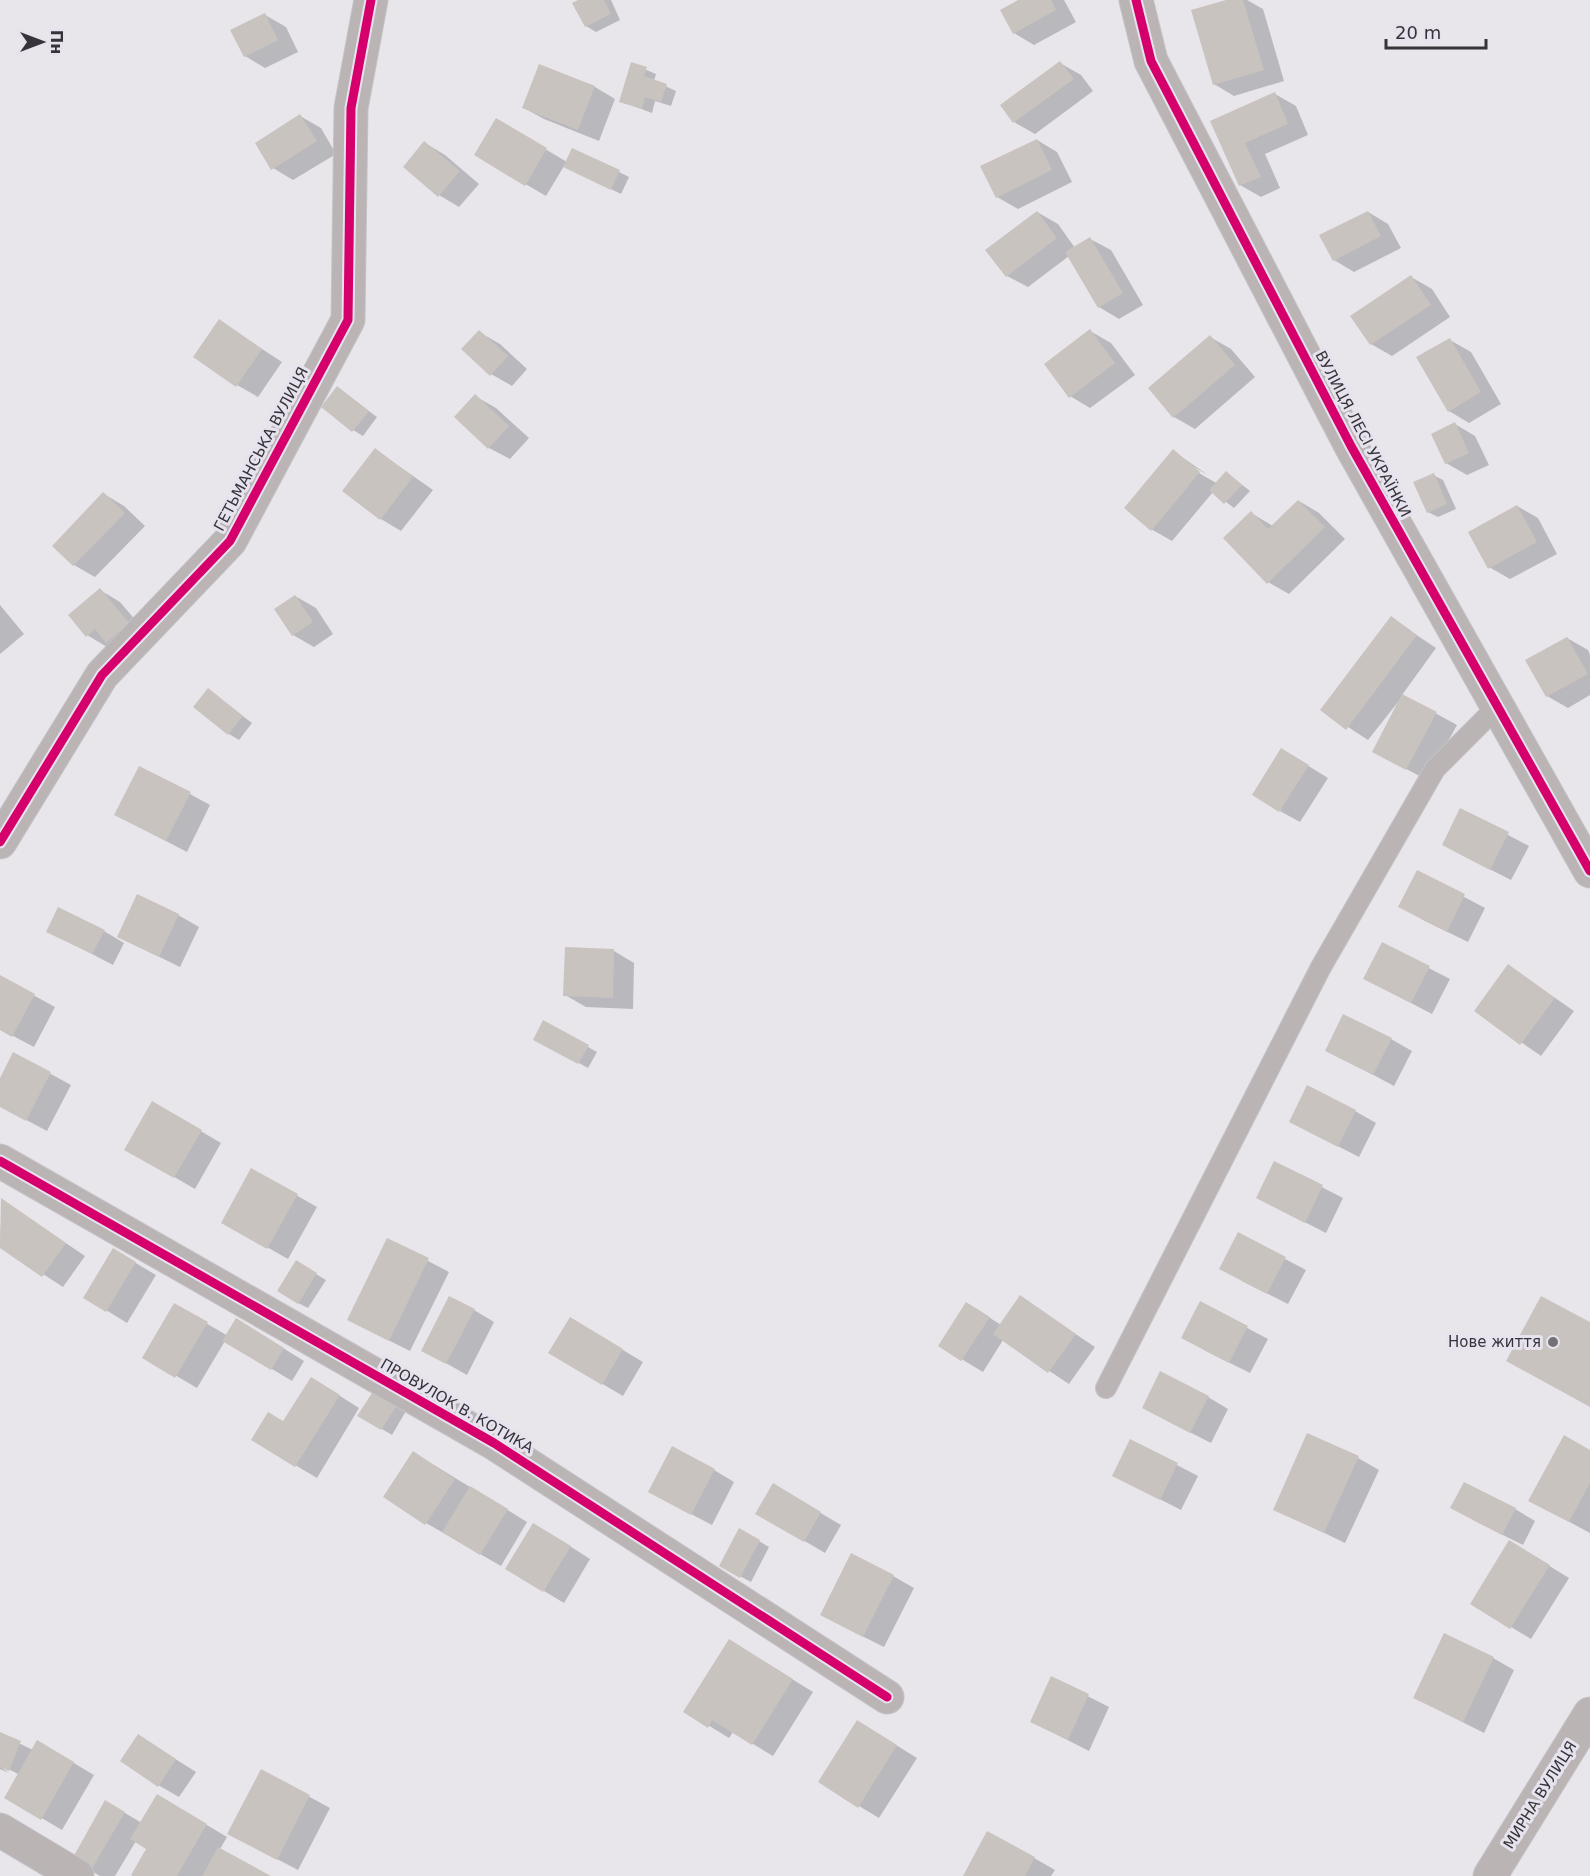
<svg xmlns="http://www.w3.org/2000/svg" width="1590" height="1876" font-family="'DejaVu Sans',sans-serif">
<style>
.shadow{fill:#0003}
.building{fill:#c9c3bf}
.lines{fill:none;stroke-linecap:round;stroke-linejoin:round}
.service-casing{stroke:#c4c3c7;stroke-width:22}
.minor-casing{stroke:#c4c3c7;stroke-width:35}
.service{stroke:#bab4b5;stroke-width:20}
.minor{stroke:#bab4b5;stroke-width:33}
.cycleway-casing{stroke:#e7e3ee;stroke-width:13}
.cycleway{stroke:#d6006c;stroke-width:9}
.poi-dot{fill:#747277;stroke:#e7e3ee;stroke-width:2}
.labels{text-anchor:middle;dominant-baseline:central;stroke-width:6;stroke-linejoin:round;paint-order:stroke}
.street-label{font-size:15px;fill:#363439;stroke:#e7e3ee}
.poi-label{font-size:15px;fill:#363439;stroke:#e7e3ee;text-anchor:end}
</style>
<rect width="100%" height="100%" fill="#e8e6eb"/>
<path class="shadow" d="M581,0H611L620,20L596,32L586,26Z
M1021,0H1064L1076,22L1034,45L1014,33Z
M1232,0H1247L1263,9L1284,81L1234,96L1214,84Z
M265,15L286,27L298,52L265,68L245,56Z
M1060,63L1081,75L1093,91L1035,134L1014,122Z
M632,64L656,74L654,81L676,91L671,106L655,101L652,113L620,101Z
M540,66L595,87L615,99L599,141L544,119L524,108Z
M1275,94L1296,106L1308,135L1265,154L1280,188L1261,197L1240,185L1212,121Z
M300,116L321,128L336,154L293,180L273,168Z
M496,120L567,162L619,172L629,177L621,194L564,166L546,196L476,155Z
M1037,140L1057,152L1072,182L1018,209L997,197Z
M425,143L445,155L479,184L459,207L439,195Z
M1037,212L1058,224L1075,248L1090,239L1111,250L1143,305L1119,319L1099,307L1069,256L1028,287L1007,276Z
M1368,212L1388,224L1401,248L1354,272L1334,260Z
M1411,277L1432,289L1450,317L1392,356L1371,344Z
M219,321L282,362L258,397L237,385Z
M1090,331L1111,343L1135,375L1090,408L1070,396Z
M479,332L500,344L527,369L512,386L491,374Z
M1210,337L1231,349L1255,377L1195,429L1174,417Z
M1450,340L1471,352L1501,404L1469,423L1449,411Z
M337,388L377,417L363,436L353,430Z
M475,396L496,408L529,438L510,459L489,448Z
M1455,424L1475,436L1489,465L1467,475L1446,463Z
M376,450L433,490L401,531L381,519Z
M1173,451L1208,475L1194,467L1192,469L1218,484L1227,473L1250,491L1234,508L1213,492L1172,541L1151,529Z
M1433,475L1443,480L1456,509L1438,517L1428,512Z
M104,494L124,506L145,526L95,577L74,565L54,546Z
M1299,501L1319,513L1345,539L1289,594L1268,582L1251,513L1273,526Z
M1517,506L1538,518L1557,554L1510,579L1489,567Z
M100,590L120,602L149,636L107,647L87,635Z
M295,596L316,608L333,634L314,647L293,635Z
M0,605L24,634L0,654Z
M1391,618L1436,648L1402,695L1457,725L1427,780L1395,763L1402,697L1368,740L1322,710Z
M1567,638L1588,650L1590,655V695L1568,708L1547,696Z
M208,690L252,723L239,740L229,734Z
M1302,762L1328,778L1300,822L1280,811Z
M190,794L210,805L187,852L137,826Z
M1461,810L1529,846L1511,880L1464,856Z
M1417,872L1485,908L1468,942L1421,919Z
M178,915L199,927L180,967L119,937Z
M48,931H104L124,943L113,965Z
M1382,944L1450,979L1432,1014L1386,990Z
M614,951L634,963L633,1009L586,1007L565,995Z
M1509,966L1574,1011L1541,1056L1476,1011Z
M0,977L55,1007L34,1047L0,1029Z
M543,1022L597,1052L588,1068L535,1039Z
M1391,1039L1412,1051L1394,1086L1327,1050Z
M14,1054L71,1085L47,1131L0,1106V1081Z
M153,1103L221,1143L195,1189L126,1149Z
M1355,1111L1376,1123L1359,1157L1291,1122Z
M1275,1163L1343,1198L1326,1233L1279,1209Z
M252,1170L317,1207L288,1259L223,1222Z
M2,1200L85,1256L63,1287L0,1246Z
M1238,1234L1306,1270L1288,1304L1242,1281Z
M388,1240L449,1272L410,1351L370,1331Z
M134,1262L156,1275L127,1323L85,1297Z
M306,1268L326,1280L308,1308L298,1303Z
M1020,1297L1095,1347L1069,1384L1003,1340L983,1372L940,1346L987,1316L1001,1325Z
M1200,1303L1268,1339L1250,1373L1204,1350Z
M175,1305L228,1336L257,1332L304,1361L292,1381L225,1341L197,1388L144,1357Z
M474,1310L494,1322L467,1375L444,1362Z
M591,1331L643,1362L623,1396L550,1353Z
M332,1391L359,1408L317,1478L253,1440Z
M374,1392L406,1411L392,1435L360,1416Z
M1208,1397L1228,1409L1211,1443L1164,1419Z
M1131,1441L1198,1476L1181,1510L1113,1475Z
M1590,1451V1533L1551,1512Z
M1358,1458L1379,1470L1345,1543L1275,1509Z
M434,1465L527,1522L501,1566L426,1523Z
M714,1470L734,1482L712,1525L670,1503Z
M773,1485L841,1525L825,1553L757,1513Z
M1515,1509L1535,1521L1523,1545L1473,1520Z
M740,1530L769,1547L751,1582L721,1566Z
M554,1536L590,1559L564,1603L544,1591Z
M1530,1554L1569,1578L1531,1639L1511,1627Z
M893,1576L914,1588L884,1647L842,1626Z
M750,1653L813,1692L773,1756L733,1732L729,1738L685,1711Z
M1493,1658L1514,1670L1484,1733L1415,1698Z
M1052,1678L1109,1707L1089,1751L1032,1722Z
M0,1734L33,1750L38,1742L94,1775L62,1830L6,1797L18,1774L3,1766L2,1768L9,1773L0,1769Z
M878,1734L917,1758L879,1818L859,1806Z
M139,1736L196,1772L179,1797L158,1785Z
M262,1771L330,1808L298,1870L250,1845Z
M158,1796L227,1837L220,1849L268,1876H136L148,1848L136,1841L115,1876H100L73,1860L106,1802L142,1823Z
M1034,1858L1055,1870L1051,1876H965Z"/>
<path class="building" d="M578,0H604L611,14L585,27L572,3Z
M1018,0H1051L1056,10L1013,34L1000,10Z
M1226,0H1243L1264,70L1213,85L1191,10Z
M265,13L278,40L244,57L230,30Z
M1060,61L1074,79L1013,123L1000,105Z
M631,62L647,67L644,76L667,84L661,102L645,97L642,109L619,102Z
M539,64L595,86L578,130L522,108Z
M1275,92L1288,124L1245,143L1261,177L1239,186L1210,121Z
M300,114L317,141L271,170L255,143Z
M496,118L547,148L525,186L474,155Z
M1037,139L1052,170L996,198L980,166Z
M424,141L460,171L438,197L403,167Z
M572,148L620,170L611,190L563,167Z
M1037,211L1057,238L1006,277L985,250Z
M1368,211L1381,236L1333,261L1319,235Z
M1090,237L1123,293L1098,308L1065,252Z
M1411,275L1431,305L1370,345L1350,316Z
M219,319L262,349L236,387L193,357Z
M1090,329L1115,363L1069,398L1044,364Z
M479,330L508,356L490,376L461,349Z
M1210,335L1235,365L1173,418L1148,388Z
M1450,338L1481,392L1448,412L1416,357Z
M337,386L369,411L352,432L321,407Z
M475,394L509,426L488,449L454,417Z
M1455,422L1469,453L1445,464L1431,434Z
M375,448L413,477L380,520L342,491Z
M1173,449L1200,472L1151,531L1124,508Z
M1226,471L1242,485L1224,504L1209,490Z
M1434,473L1447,504L1427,513L1413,482Z
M103,492L125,513L73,566L52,546Z
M1298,500L1325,527L1267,584L1223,538L1251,511L1268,529Z
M1517,505L1537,542L1488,569L1468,532Z
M100,588L129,623L106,643L95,629L86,637L68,615Z
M295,595L313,622L292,636L274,609Z
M1391,616L1417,635L1346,730L1320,710Z
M1567,637L1588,674L1546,697L1525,660Z
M208,688L243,716L228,735L193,707Z
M1402,694L1437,712L1406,770L1372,752Z
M1281,748L1309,765L1279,812L1252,795Z
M139,766L191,792L166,841L114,815Z
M1460,808L1509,832L1490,870L1442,845Z
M1417,870L1465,894L1447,932L1398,907Z
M137,894L179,914L159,957L117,937Z
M58,907L105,930L92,954L46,932Z
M1382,942L1430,966L1411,1003L1363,979Z
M565,947L614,949L613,998L563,996Z
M1508,964L1555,998L1520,1045L1474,1011Z
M0,975L35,994L12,1037L0,1030Z
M1343,1014L1392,1038L1373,1075L1325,1051Z
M543,1020L589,1045L578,1064L533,1040Z
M13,1052L51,1072L26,1121L0,1107V1078Z
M1307,1085L1356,1110L1338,1147L1289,1122Z
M152,1101L202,1130L174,1178L124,1150Z
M1274,1161L1323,1185L1305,1223L1256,1198Z
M251,1168L298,1194L267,1249L221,1223Z
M1,1198L66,1243L42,1277L0,1248Z
M1238,1232L1286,1257L1267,1294L1219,1269Z
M387,1238L429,1258L389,1341L347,1320Z
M113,1248L136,1262L106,1312L83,1298Z
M296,1260L317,1273L298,1304L277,1291Z
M1020,1295L1076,1334L1048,1373L993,1334Z
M449,1296L475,1309L446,1364L421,1351Z
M1541,1296L1590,1322V1407L1506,1361Z
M1200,1301L1248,1326L1229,1363L1181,1338Z
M966,1302L990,1317L961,1361L938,1346Z
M174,1303L208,1322L175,1378L142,1358Z
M570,1317L623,1349L602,1385L548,1353Z
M236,1318L284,1348L271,1370L222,1341Z
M1160,1371L1209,1396L1190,1433L1142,1408Z
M311,1377L340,1395L295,1467L251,1440L268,1412L283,1421Z
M374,1390L397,1405L381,1430L357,1416Z
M1307,1433L1359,1456L1324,1533L1273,1510Z
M1564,1435L1590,1450V1483L1569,1522L1528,1501Z
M1130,1439L1178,1463L1160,1500L1112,1476Z
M672,1446L715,1469L691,1515L648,1492Z
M413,1451L455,1479L425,1525L383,1497Z
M1464,1482L1516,1508L1502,1535L1450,1508Z
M773,1483L821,1512L804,1542L755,1514Z
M470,1486L508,1509L480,1555L442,1532Z
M533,1523L571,1546L543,1592L505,1569Z
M739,1528L760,1540L740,1578L719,1566Z
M1509,1540L1550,1565L1510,1629L1470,1604Z
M851,1553L894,1575L863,1637L820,1615Z
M1444,1633L1494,1657L1463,1722L1413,1698Z
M729,1639L793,1679L752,1745L712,1720L708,1728L683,1712Z
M1051,1676L1089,1694L1068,1740L1030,1722Z
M857,1720L897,1745L858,1808L818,1782Z
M0,1732L21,1741L9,1771L0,1767Z
M138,1734L176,1759L158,1787L120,1761Z
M37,1740L74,1762L41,1820L4,1798Z
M261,1769L310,1795L277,1860L227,1834Z
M157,1794L207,1824L177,1876H133L131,1875L146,1849L130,1839Z
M105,1800L125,1812L90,1872L71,1861Z
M987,1831L1035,1857L1025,1876H963Z
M218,1847L271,1876H202Z"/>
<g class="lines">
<defs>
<path id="service" d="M1106,1388L1321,967L1435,769L1497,707"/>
<path id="minor" d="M1136,0L1151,61L1351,446L1590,871
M0,842L102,675L230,541L348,320L351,108L371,0
M0,1161L494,1443L887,1697
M0,1830L77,1876
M1490,1876L1590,1714"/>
</defs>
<use href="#service" class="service-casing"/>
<use href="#minor" class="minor-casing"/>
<use href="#service" class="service"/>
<use href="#minor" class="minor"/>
<defs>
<path id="cycleway" d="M1136,0L1151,61L1351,446L1590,871
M0,842L102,675L230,541L348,320L351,108L371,0
M0,1161L494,1443L887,1697"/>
</defs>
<use href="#cycleway" class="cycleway-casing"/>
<use href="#cycleway" class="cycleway"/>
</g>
<circle class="poi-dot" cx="1553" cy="1342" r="6"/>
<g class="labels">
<g class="street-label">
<text transform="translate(1363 434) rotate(62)">ВУЛИЦЯ ЛЕСІ УКРАЇНКИ</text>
<text transform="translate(261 449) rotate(-62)">ГЕТЬМАНСЬКА ВУЛИЦЯ</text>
<text transform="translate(457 1406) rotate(30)">ПРОВУЛОК В. КОТИКА</text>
<text transform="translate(1540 1795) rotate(-58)">МИРНА ВУЛИЦЯ</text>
</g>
<g class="poi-label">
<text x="1541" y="1342">Нове життя</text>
</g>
</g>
<g transform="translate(42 42) rotate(90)" stroke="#e7e3ee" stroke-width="4.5" paint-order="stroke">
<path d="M0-4.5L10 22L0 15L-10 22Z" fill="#363439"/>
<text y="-9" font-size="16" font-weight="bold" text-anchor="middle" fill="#363439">Пн</text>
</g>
<path d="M1386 39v9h100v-9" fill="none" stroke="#363439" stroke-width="3"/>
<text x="1395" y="39" font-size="18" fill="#363439" stroke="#e7e3ee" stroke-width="4.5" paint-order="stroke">20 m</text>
</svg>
